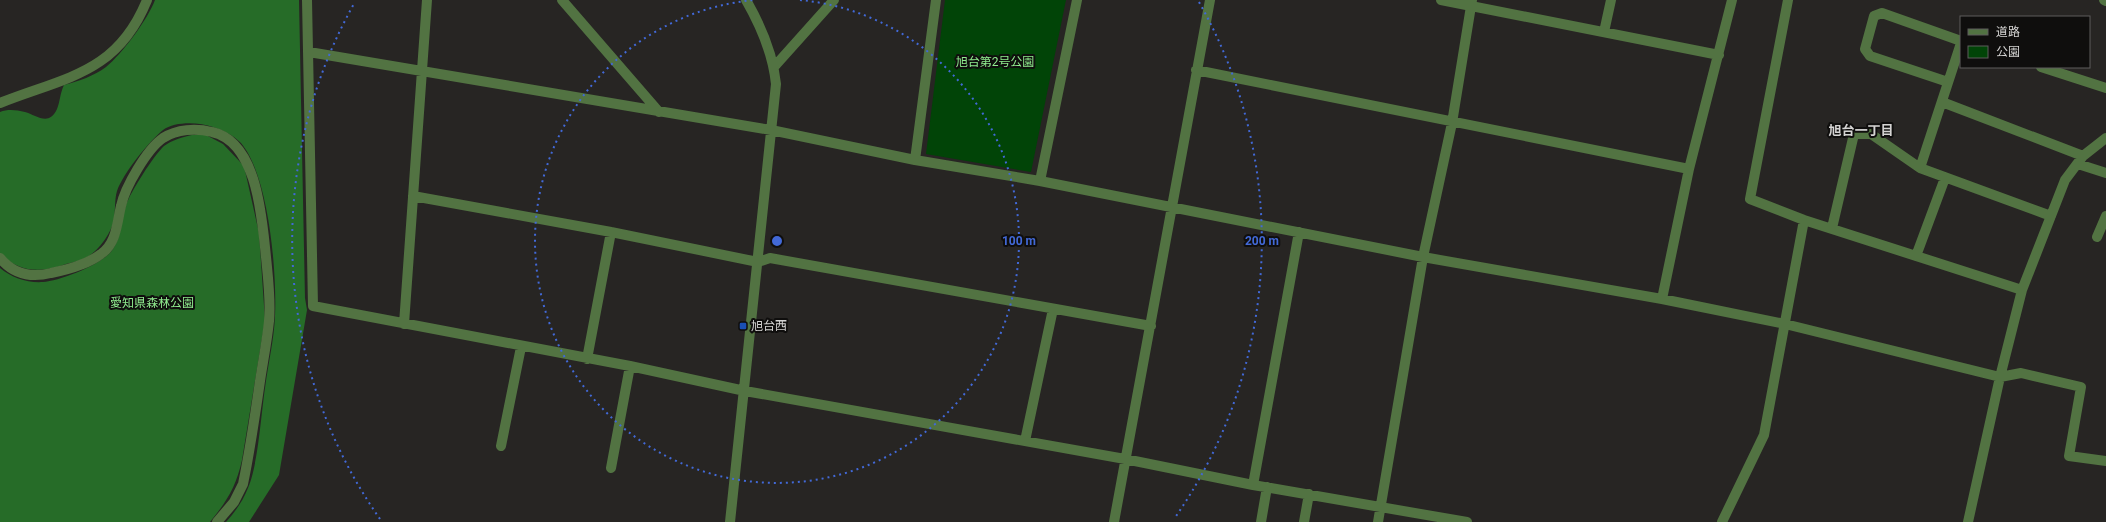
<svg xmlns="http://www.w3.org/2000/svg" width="2106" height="522" font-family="Roboto,'Noto Sans JP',sans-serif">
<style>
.green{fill:#014407}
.forest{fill:#266c28}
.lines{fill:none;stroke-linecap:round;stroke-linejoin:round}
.minor{stroke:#527342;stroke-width:10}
.ring{fill:none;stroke:#4269d7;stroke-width:2;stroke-dasharray:2 4}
.transit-dot{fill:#1a4fb4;stroke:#0f0e0d;stroke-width:1.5}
.labels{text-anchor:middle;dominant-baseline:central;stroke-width:4;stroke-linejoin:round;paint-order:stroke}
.park-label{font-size:12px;fill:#90ec8f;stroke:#0f0e0d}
.poi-label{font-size:12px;fill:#d5d4d3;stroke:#0f0e0d;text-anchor:start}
.neighbourhood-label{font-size:13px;font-weight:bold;fill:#d5d4d3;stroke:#0f0e0d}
.centre{fill:#4269d7;stroke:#0f0e0d;stroke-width:2}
.ring-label{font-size:12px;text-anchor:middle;font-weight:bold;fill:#4269d7;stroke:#0f0e0d;stroke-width:4;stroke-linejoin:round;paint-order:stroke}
</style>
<rect width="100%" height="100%" fill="#272523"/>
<path class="green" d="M945,0H1066L1031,172L926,154Z"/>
<path class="forest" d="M155,0H299L305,298L307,310L279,475L249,522H226C235,512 243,501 248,488C258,465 261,415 265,388C268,364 274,340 275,316C277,273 269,176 241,143C233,135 223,130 213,127C199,122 175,121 163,130C148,143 124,172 117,191C114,201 116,213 113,223C110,235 97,252 87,257C81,261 73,262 66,264C41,273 19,273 0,253V112C8,109 16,110 25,112C36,115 49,127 57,109C60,102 60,93 64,85C79,81 94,76 106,67C122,54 148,19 155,0Z
M192,135H206L223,144L244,166L259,233L265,320L242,460C236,487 227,501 210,522H0V268C12,278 27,283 43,282C60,281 104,264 113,249C122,235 121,220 126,205C130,193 154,155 164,146C172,140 183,137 192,135Z"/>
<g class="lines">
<path class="minor" d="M307,0L313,306L630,366L745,391L1125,459L1253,485L1467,522
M562,0L659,112
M1441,0L1719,55
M1788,0L1750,199L1804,220L2022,290
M2104,0L2106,1
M1604,32L1611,0
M309,52L771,130L915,160L1040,181L1423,257L1662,299L1785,324L2000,377L2021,373L2081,387L2069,456L2106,461
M774,67L834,0
M2041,67L2106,88
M1196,70L1689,169
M1948,82L1870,56L1865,49L1874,16L1882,13L1961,41
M1942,102L2083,156
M0,103C65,77 117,74 147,0
M915,160L936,0
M2078,164L2106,173
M1920,168L1961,43
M1040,181L1077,0
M413,196L611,232L758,262L770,258L1151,326
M1832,228L1854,134H1871L1920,168L2051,216
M2097,237L2106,216
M1916,256L1945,178
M0,258C13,274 31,278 51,273C66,270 88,264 101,254C117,243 117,222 121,206C125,187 147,149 163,138C177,129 196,128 212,132C258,142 262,220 266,257C268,278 271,301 269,321C267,341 263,361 260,381C255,416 250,450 243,484L234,502L217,522
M1662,299L1689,169L1732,0
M404,324L427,0
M587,359L611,232
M1025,441L1053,309
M501,446L521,347
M611,468L630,366
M1253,485L1299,232
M730,522L776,84C773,54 761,26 746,0
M1114,522L1210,0
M1261,522L1267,487
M1304,522L1309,494
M1378,522L1423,257L1452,123L1472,0
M1722,522L1764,435L1804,220
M1968,522L2000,377L2022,290L2065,180L2083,156L2106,138"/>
</g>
<g class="ring">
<path d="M800 0A242 242 0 1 1 754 0"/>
<path d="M380 519A485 485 0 0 1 355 2M1199 2A485 485 0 0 1 1174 519"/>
</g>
<rect class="transit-dot" x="739" y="322" width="8" height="8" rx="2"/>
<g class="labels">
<g class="park-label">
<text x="995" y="62">旭台第2号公園</text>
<text x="152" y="303">愛知県森林公園</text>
</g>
<g class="poi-label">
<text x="751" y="326">旭台西</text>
</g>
<g class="neighbourhood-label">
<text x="1861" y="130">旭台一丁目</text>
</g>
</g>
<circle cx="777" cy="241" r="6" class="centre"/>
<g class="ring-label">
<text x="1019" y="245">100 m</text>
<text x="1262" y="245">200 m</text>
</g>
<rect x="1960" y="16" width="130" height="52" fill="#0f0e0d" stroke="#5e5d5c"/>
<rect x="1968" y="29" width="20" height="6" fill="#527342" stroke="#5e5d5c"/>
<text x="1996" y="36" font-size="12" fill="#d5d4d3">道路</text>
<rect x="1968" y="46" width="20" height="12" fill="#014407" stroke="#5e5d5c"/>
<text x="1996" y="56" font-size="12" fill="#d5d4d3">公園</text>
</svg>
